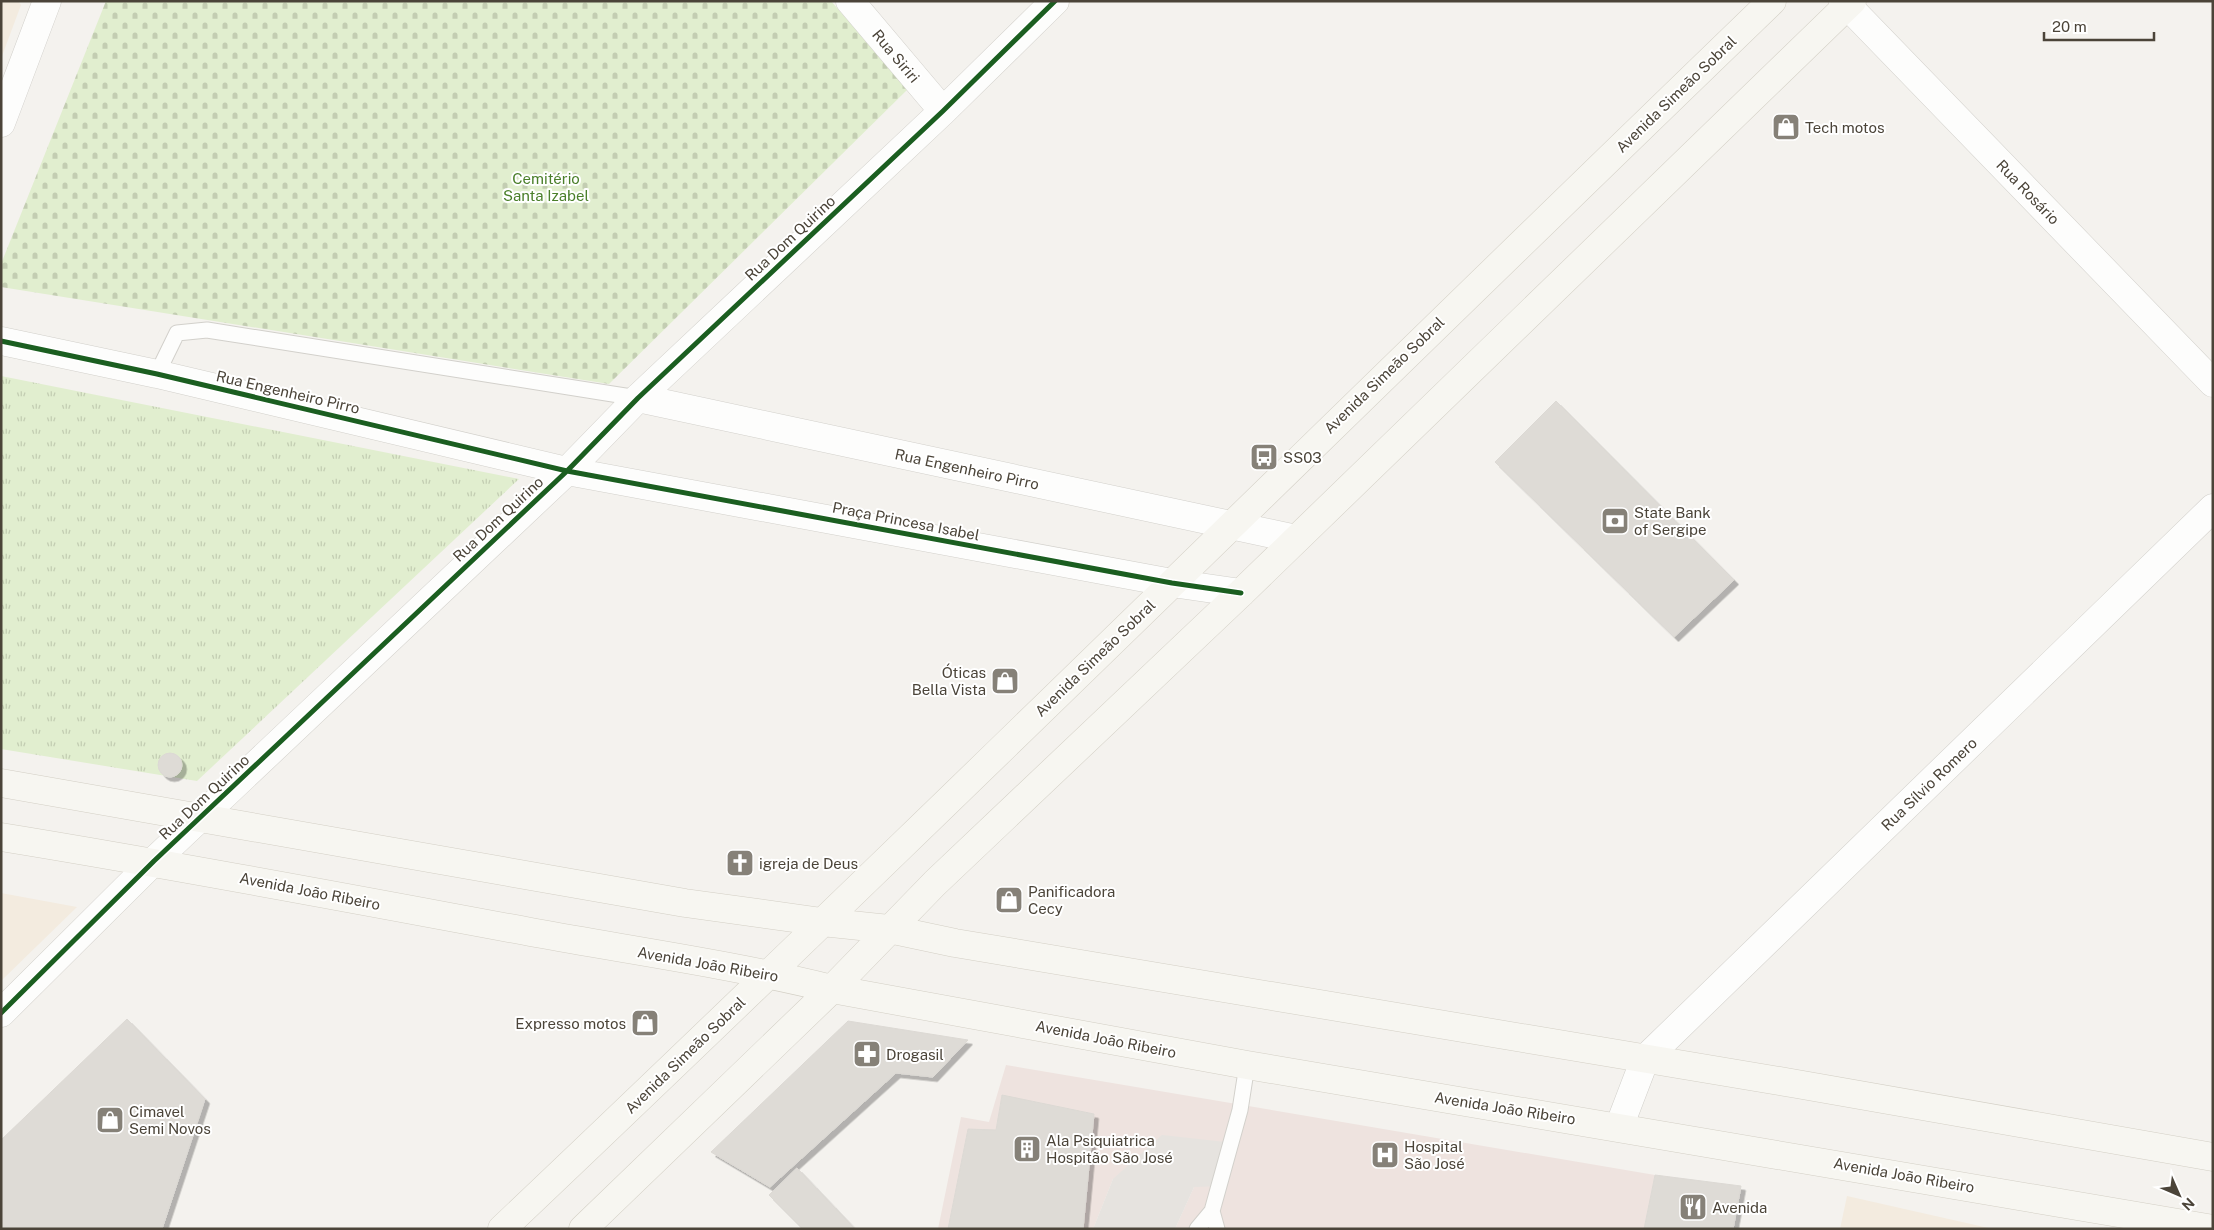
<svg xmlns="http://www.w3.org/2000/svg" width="2214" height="1230" font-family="'Public Sans',sans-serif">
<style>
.commercial{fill:#f3ebdf}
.medical{fill:#eee3df}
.grass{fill:url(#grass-tufts)}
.cemetery{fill:url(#cemetery-stones)}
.parking{fill:#e6e3df}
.building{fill:#dedbd6;stroke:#dcd9d4;filter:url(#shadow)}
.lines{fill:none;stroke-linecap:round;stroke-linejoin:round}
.lane-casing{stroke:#d2d0cb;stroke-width:17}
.street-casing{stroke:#d2d0cb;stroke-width:29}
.secondary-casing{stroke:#d3cfc5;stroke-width:29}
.lane{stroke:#fdfdfc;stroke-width:15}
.street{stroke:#fdfdfc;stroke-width:28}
.secondary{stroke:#f7f6f1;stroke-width:28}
.cycleway-casing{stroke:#fff;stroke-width:8}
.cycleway{stroke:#1b5e20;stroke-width:5}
.labels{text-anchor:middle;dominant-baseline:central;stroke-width:4;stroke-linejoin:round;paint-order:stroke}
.street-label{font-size:15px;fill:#4b4439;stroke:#fff}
.poi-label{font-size:15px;fill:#4b4439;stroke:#fff;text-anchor:start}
.park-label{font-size:15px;fill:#4a7f2a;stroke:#fff}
</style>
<defs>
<pattern id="grass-tufts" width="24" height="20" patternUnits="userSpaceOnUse" patternTransform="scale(1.25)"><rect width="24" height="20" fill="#e1eecf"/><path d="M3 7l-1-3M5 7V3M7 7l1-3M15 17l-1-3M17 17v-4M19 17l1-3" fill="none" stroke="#c3cdb2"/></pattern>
<pattern id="cemetery-stones" width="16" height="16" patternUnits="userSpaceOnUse" patternTransform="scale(1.25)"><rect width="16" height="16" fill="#e1eecf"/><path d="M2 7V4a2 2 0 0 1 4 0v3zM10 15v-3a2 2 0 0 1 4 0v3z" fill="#c3cdb2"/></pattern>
<filter id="shadow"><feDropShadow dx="4.5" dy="4.5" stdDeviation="0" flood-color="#0004"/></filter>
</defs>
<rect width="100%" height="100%" fill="#f4f2ee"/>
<path class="commercial" d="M1,1H18L21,5L2,56Z
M1,893L77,907L1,981Z
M1847,1196L1993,1229H1840Z"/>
<path class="medical" d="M1006,1065L1655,1175L1644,1229H1175L1194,1187L1113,1179L1093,1229H1083L1094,1114L1002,1096L996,1130H968L948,1229H938L961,1117L989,1122Z"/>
<path class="grass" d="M1,376L519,479L197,781L1,749Z"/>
<path class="cemetery" d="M106,1H831L908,89L609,384L1,287V264Z"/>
<path class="parking" d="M1162,1135L1234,1143L1225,1186L1194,1187L1175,1229H1093L1113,1179Z"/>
<path class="building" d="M1556,401L1734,580L1674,637L1495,462Z
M158 765a12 12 0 1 1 24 0a12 12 0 1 1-24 0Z
M127,1019L205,1099L162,1229H1V1140Z
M848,1021L968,1040L933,1077L896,1073L770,1187L711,1152Z
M1002,1095L1094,1114L1083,1229H948L968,1129L996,1130Z
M797,1168L855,1229H803L769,1195Z
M1655,1175L1741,1186L1733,1229H1644Z"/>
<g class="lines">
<defs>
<path id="lane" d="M157,374L177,333L207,330L638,398
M1212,1211L1217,1229
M1197,1229L1212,1211L1240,1110L1247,1065"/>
<path id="street" d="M850,1L943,111
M1843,1L2213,383
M1,123L47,1
M1,341L157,374L567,471L1172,583L1241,593
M638,398L1296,539
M1,1013L154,861L567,471L638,398L943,111L1055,1
M1619,1127L1645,1059L2213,508"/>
<path id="secondary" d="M1,783L685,903L822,922L889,929L955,943L1797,1084L2213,1157
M1,837C180,866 358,900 536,933C635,951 735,965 832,989L1247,1065L2213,1229
M502,1229C929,824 1348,410 1772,1
M583,1229L832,989L935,883L1241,593L1852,1"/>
</defs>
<use href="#lane" class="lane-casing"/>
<use href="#street" class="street-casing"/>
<use href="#secondary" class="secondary-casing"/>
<use href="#lane" class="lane"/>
<use href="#street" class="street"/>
<use href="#secondary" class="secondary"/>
<defs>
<path id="cycleway" d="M1,341L157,374L567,471L1172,583L1241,593
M1,1013L154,861L567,471L638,398L943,111L1055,1"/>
</defs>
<use href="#cycleway" class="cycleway-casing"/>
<use href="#cycleway" class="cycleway"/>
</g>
<defs>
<symbol id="shop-square" viewBox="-11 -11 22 22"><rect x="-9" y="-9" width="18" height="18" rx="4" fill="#868178" stroke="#fff"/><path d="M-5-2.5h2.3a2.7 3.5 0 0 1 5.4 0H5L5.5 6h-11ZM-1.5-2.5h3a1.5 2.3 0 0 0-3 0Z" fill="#fff"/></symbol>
<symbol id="bus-square" viewBox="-11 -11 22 22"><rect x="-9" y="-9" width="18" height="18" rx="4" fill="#868178" stroke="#fff"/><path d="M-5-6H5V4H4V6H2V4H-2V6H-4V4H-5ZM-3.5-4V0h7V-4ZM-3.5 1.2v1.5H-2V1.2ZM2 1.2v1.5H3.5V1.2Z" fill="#fff"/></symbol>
<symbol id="bank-square" viewBox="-11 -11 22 22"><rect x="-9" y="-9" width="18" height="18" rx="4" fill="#868178" stroke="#fff"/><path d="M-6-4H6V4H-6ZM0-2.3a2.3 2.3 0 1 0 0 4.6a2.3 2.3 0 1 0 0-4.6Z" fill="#fff"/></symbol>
<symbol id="church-square" viewBox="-11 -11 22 22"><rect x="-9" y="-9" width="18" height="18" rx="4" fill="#868178" stroke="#fff"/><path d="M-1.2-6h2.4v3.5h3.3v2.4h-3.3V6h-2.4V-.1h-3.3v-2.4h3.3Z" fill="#fff"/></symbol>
<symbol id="pharmacy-square" viewBox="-11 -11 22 22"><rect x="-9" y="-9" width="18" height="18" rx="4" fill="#868178" stroke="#fff"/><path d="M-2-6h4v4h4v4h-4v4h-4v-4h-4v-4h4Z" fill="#fff"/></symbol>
<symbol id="building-square" viewBox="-11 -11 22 22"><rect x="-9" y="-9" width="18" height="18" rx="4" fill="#868178" stroke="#fff"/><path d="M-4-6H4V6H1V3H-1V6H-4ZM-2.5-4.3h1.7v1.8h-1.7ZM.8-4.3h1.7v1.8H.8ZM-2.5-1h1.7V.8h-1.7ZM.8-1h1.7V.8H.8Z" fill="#fff"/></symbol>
<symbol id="hospital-square" viewBox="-11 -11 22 22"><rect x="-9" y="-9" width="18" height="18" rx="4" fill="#868178" stroke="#fff"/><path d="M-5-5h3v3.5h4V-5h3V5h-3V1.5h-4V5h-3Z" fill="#fff"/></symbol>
<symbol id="restaurant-square" viewBox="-11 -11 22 22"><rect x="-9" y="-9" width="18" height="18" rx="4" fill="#868178" stroke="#fff"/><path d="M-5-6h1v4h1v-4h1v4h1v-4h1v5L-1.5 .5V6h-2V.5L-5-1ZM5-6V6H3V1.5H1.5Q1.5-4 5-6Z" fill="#fff"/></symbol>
</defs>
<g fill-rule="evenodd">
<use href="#shop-square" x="1770" y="111" width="32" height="32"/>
<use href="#bus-square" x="1248" y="441" width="32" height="32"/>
<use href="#bank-square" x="1599" y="505" width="32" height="32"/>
<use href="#shop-square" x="989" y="665" width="32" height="32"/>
<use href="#church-square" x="724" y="847" width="32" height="32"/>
<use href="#shop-square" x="993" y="884" width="32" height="32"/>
<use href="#shop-square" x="629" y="1007" width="32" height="32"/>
<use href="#pharmacy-square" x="851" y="1038" width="32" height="32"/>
<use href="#shop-square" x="94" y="1104" width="32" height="32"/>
<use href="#building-square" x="1011" y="1133" width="32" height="32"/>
<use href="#hospital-square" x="1369" y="1139" width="32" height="32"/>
<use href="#restaurant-square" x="1677" y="1191" width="32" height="32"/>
</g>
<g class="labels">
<g class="street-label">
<text transform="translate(896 56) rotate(50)">Rua Siriri</text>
<text transform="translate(1676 94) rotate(-44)">Avenida Simeão Sobral</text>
<text transform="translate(2028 192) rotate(46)">Rua Rosário</text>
<text transform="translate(790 238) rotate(-43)">Rua Dom Quirino</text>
<text transform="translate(1384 375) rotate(-44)">Avenida Simeão Sobral</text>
<text transform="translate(288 392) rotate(13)">Rua Engenheiro Pirro</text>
<text transform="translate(967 469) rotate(12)">Rua Engenheiro Pirro</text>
<text transform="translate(498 519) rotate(-43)">Rua Dom Quirino</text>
<text transform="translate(906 521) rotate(11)">Praça Princesa Isabel</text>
<text transform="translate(1095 658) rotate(-44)">Avenida Simeão Sobral</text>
<text transform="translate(1929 784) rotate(-44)">Rua Sílvio Romero</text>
<text transform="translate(204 797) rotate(-43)">Rua Dom Quirino</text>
<text transform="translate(310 891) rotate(11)">Avenida João Ribeiro</text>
<text transform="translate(708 964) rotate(10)">Avenida João Ribeiro</text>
<text transform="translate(1106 1039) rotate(11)">Avenida João Ribeiro</text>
<text transform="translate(685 1055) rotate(-44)">Avenida Simeão Sobral</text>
<text transform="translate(1505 1108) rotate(9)">Avenida João Ribeiro</text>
<text transform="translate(1904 1175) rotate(10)">Avenida João Ribeiro</text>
</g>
<g class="poi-label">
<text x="1805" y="127">Tech motos</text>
<text x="1283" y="457">SS03</text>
<text x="1634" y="512">State Bank<tspan x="1634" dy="17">of Sergipe</tspan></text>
<text x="986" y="672" text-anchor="end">Óticas<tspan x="986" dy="17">Bella Vista</tspan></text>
<text x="759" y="863">igreja de Deus</text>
<text x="1028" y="891">Panificadora<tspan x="1028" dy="17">Cecy</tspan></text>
<text x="626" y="1023" text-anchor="end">Expresso motos</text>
<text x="886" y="1054">Drogasil</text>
<text x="129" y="1111">Cimavel<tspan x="129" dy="17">Semi Novos</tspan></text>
<text x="1046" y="1140">Ala Psiquiatrica<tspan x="1046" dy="17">Hospitão São José</tspan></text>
<text x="1404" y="1146">Hospital<tspan x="1404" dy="17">São José</tspan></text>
<text x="1712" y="1207">Avenida</text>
</g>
<g class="park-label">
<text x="546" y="178">Cemitério<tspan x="546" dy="17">Santa Izabel</tspan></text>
</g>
</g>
<rect width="2214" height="1230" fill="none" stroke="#4b4439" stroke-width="5"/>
<g transform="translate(2179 1195) rotate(135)" stroke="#ffffff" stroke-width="4" paint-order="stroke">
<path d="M0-4L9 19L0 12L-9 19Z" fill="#4b4439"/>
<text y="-8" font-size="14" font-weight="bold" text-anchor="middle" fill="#4b4439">N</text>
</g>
<path d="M2044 32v8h110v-8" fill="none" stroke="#4b4439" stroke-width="2.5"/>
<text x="2052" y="32" font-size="15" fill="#4b4439" stroke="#ffffff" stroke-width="4" paint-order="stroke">20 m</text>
</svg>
